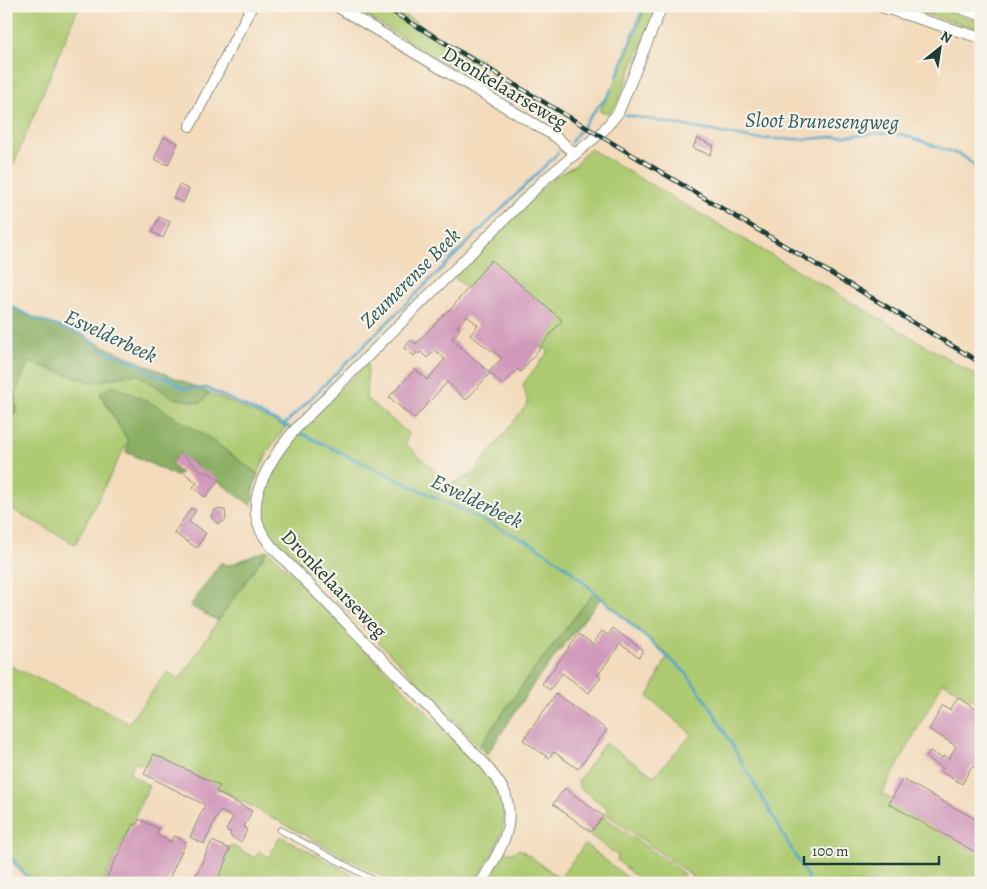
<svg xmlns="http://www.w3.org/2000/svg" width="987" height="889" font-family="Alegreya,serif">
<style>
.green{fill:#aecb72;stroke:#668453}
.forest{fill:#8aaf64;stroke:#54764c}
.lines{fill:none;stroke-linecap:round;stroke-linejoin:round}
.stream{stroke:#4ba5c9;stroke-width:2.5}
.building{fill:#d098ba;fill-rule:evenodd}
.service-casing{stroke:#898c78;stroke-width:7}
.minor-casing{stroke:#898c78;stroke-width:12}
.motorway-casing{stroke:#898c78;stroke-width:19}
.service{stroke:#fff;stroke-width:5}
.minor{stroke:#fff;stroke-width:10}
.motorway{stroke:#fff;stroke-width:18}
.rail-casing{stroke:#1f3d34;stroke-width:4.5}
.rail{stroke:#f7f3e8;stroke-width:2.5;stroke-dasharray:8;stroke-linecap:butt}
.labels{text-anchor:middle;dominant-baseline:central;stroke-width:4.5;stroke-linejoin:round;paint-order:stroke}
.street-label{font-size:20px;fill:#1f3d34;stroke:#f7f3e8}
.water-label{font-size:21px;font-style:italic;fill:#2c5c61;stroke:#f7f3e8}
</style>
<rect width="100%" height="100%" fill="#f7f3e8"/>
<filter id="ink" filterUnits="userSpaceOnUse"><feTurbulence type="fractalNoise" baseFrequency=".02" numOctaves="2"/><feDisplacementMap in="SourceGraphic" scale="10" xChannelSelector="R" yChannelSelector="G"/><feConvolveMatrix kernelMatrix="1 2 1 2 8 2 1 2 1" color-interpolation-filters="sRGB"/></filter>
<filter id="wash" filterUnits="userSpaceOnUse"><feTurbulence type="fractalNoise" baseFrequency=".0096" numOctaves="4" result="noise"/><feDisplacementMap in="SourceGraphic" scale="20" xChannelSelector="R" yChannelSelector="G"/><feGaussianBlur stdDeviation="1.12" result="paint"/><feColorMatrix in="noise" values="0 0 0 0 0 0 0 0 0 0 0 0 0 0 0 0 0 1.4 0 .05"/><feComposite in="paint" operator="in"/></filter>
<g filter="url(#wash)">
<rect width="100%" height="100%" fill="#f3dbbc"/>
<path class="green" d="M6,6H79L6,182Z
M350,6H389L486,64L475,82Z
M646,6H658L617,103L609,113L599,111C620,79 632,42 646,6Z
M897,6H928L981,21V31L973,27Z
M590,149L981,378V704L943,682L882,794L981,849V883H688L692,876L605,813L608,809L579,787L578,781L605,743L654,776L692,734L648,697L668,655L595,591L525,681L479,747L442,706L288,551C279,541 267,531 263,518C262,511 264,502 265,495C277,442 330,401 367,363L368,368L366,398L409,434L405,444L450,484L472,475L528,403L523,384L549,351L515,333L453,276L538,191L556,176L576,165L583,155Z
M6,304L14,307L7,420L17,412L16,393L28,362L92,382L137,374L174,398L201,403L209,393L286,427L268,451L258,474L206,436L114,386L100,394L128,441L75,544L6,506Z
M268,550L486,773C491,780 498,788 501,796C513,828 490,857 475,883H394L154,754L148,766L135,762L129,773L149,786L103,883H34C22,875 14,865 6,853V664L91,703L125,721L128,724L167,672L180,679L218,621Z
M603,816L684,874L679,883H643L617,860L618,856L590,835Z
M280,836L368,883H213L231,845L255,858L259,851L269,857Z
M585,844L634,883H486L505,851L512,853L520,849L560,878Z"/>
<path class="forest" d="M14,307L36,319L61,327L209,393L201,403L174,398L137,374L92,382L28,362L16,393L17,412L6,421Z
M114,385L155,405L206,436L258,474L253,491L252,506L180,454L171,465L181,473L176,476L126,452L128,441L100,393Z
M268,550L218,621L190,606L221,562L226,565L232,564Z
M595,591L602,597L535,682L487,755L479,747L525,681Z"/>
<g class="lines">
<path class="stream" d="M617,76L644,6
M626,115L755,139H808L880,133L901,134L963,156L981,171
M571,142L596,109L608,96L612,88
M6,304L36,319L82,334L102,350L140,364L152,374L170,379L184,389L206,388L291,428
M284,425L558,153
M296,431L531,543L564,565L686,673L709,705L811,883
M6,437L13,346L12,321
M6,851L25,874L40,883"/>
</g>
<g id="blocks">
<path class="building" d="M164,137L178,143L168,165L154,159Z
M697,138L714,146L710,155L693,148Z
M179,185L189,189L183,203L173,198Z
M159,217L170,222L163,238L152,232Z
M491,260L562,320L521,372L518,369L503,385L490,373L466,400L447,382L414,419L389,397L415,369L427,380L445,359L435,350L427,358L421,352L419,354L417,352L414,356L404,348L411,340L416,344L448,310L449,311ZM467,316L478,325L470,335L502,358L489,372L452,339L460,329L457,327Z
M180,453L204,473L207,471L219,480L205,497L193,487L197,483L172,463Z
M191,508L196,510L189,522L206,533L197,548L174,533Z
M216,509L225,510L226,520L218,524L211,517Z
M613,628L643,650L639,657L620,644L598,675L601,677L589,693L562,673L550,690L542,684L579,634L593,644L602,631L608,635Z
M556,694L607,730L578,769L554,752L549,758L523,740Z
M958,698L981,712V771L972,766L962,784L941,772L943,768L926,758L930,751L942,758L943,756L949,759L956,746L929,729L943,706L950,710Z
M154,754L220,786L216,792L252,811L244,827L247,830L242,840L240,842L230,836L231,833L226,830L233,817L220,811L204,844L190,837L205,805L144,774Z
M902,779L981,822V855L889,804Z
M565,788L603,816L591,832L553,804Z
M139,819L159,829L156,835L171,842L174,836L186,842L167,883H104L133,824L137,825Z
M212,841L230,849L225,859L227,860L216,883H192Z"/>
</g>
</g>
<g filter="url(#ink)">
<use href="#blocks" fill-opacity="0" stroke="#898c78" stroke-width="1"/>
<g class="lines">
<defs>
<path id="service" d="M280,830L379,883"/>
<path id="minor" d="M336,6L556,137L575,154
M878,6L981,38
M190,126L252,6
M481,883C497,855 516,830 506,796C503,785 492,774 485,764L272,547C266,539 259,531 257,520C249,488 279,447 300,424L544,180L603,131L618,113L662,6"/>
<path id="motorway" d="M966,6L981,11"/>
</defs>
<use href="#service" class="service-casing"/>
<use href="#minor" class="minor-casing"/>
<use href="#motorway" class="motorway-casing"/>
<use href="#service" class="service"/>
<use href="#minor" class="minor"/>
<use href="#motorway" class="motorway"/>
<defs>
<path id="rail" d="M383,6L981,363"/>
</defs>
<use href="#rail" class="rail-casing"/>
<use href="#rail" class="rail"/>
</g>
</g>
<g class="labels">
<g class="street-label">
<text transform="translate(505 88) rotate(31)">Dronkelaarseweg</text>
<text transform="translate(334 584) rotate(46)">Dronkelaarseweg</text>
</g>
<g class="water-label">
<text transform="translate(822 121) rotate(1)">Sloot Brunesengweg</text>
<text transform="translate(410 278) rotate(-45)">Zeumerense Beek</text>
<text transform="translate(111 336) rotate(25)">Esvelderbeek</text>
<text transform="translate(477 501) rotate(26)">Esvelderbeek</text>
</g>
</g>
<rect width="987" height="889" fill="none" stroke="#f7f3e8" stroke-width="25"/>
<g transform="translate(940 48) rotate(30)" stroke="#f7f3e8" stroke-width="4" paint-order="stroke">
<path d="M0-4L9 19L0 12L-9 19Z" fill="#1f3d34"/>
<text y="-8" font-size="14" font-weight="bold" text-anchor="middle" fill="#1f3d34">N</text>
</g>
<path d="M804 856v8h135v-8" fill="none" stroke="#1f3d34" stroke-width="2.5"/>
<text x="812" y="856" font-size="15" fill="#1f3d34" stroke="#f7f3e8" stroke-width="4" paint-order="stroke">100 m</text>
</svg>
